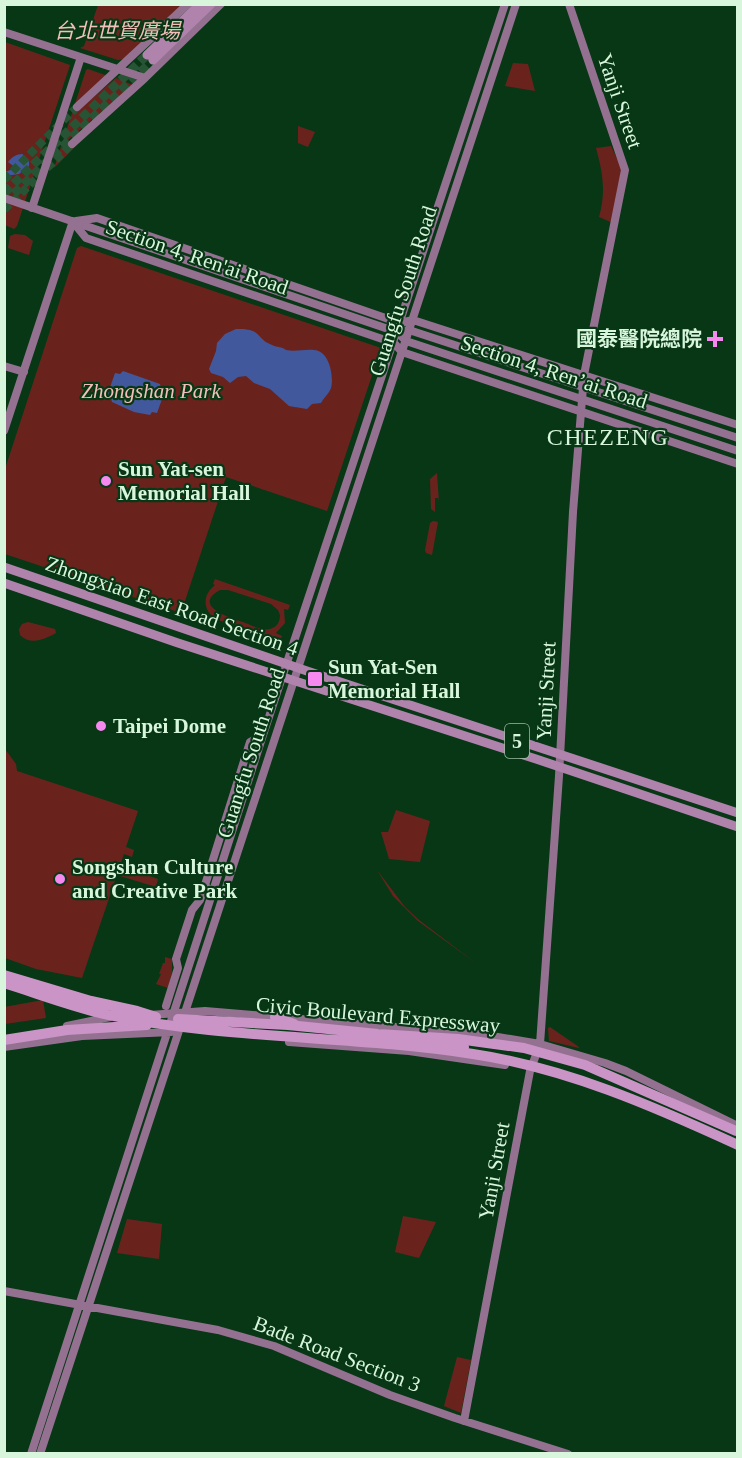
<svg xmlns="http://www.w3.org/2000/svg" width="742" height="1458" font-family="'Times New Roman','Noto Sans TC',serif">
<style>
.green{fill:#6a231c;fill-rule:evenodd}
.water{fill:#42589d}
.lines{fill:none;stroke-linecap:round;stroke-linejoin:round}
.secondary-tunnel{stroke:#275434;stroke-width:8;stroke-dasharray:8 4;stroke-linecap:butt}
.primary-tunnel{stroke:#275434;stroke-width:9;stroke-dasharray:9 4.5;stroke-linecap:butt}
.secondary{stroke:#947191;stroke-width:8}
.primary{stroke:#b083ad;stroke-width:9}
.highway{stroke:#ca94c6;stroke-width:10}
.highway-bridge{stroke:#ca94c6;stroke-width:10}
.poi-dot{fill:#f589ef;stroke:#083716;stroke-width:2}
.labels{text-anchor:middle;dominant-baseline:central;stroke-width:4.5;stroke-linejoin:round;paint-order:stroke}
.shield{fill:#083716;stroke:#9abda1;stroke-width:1.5}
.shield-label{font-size:20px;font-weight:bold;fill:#d8f6dc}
.park-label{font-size:21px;font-style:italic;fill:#f2c0b9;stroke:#083716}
.street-label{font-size:21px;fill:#d8f6dc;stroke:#083716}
.poi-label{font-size:21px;font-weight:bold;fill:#d8f6dc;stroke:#083716;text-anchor:start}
.quarter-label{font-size:24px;letter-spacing:1.5px;fill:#d8f6dc;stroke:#083716}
</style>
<rect width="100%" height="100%" fill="#083716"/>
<path class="green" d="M98,5H182L126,59L118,60L80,48L84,46Z
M5,42L70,65L17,226L14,229L5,225Z
M513,63L528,64L535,91L505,86Z
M88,69L108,76L79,109L116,78L133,85L68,140L75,147L54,168L86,70Z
M298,126L315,132L308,147L298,143Z
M611,146L623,171L613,223L599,217C606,192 603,173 596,148Z
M15,234L25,235L33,241L29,255L8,248L10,236Z
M81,246L381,348L327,511L226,477L181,613L5,554V469L77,248Z
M437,473L439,503V498H435V512L431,509L430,479Z
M433,521L438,522L432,555L426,553L425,550L430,523Z
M215,579L290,605L288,610L284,609L285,623L276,633L282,636L280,641L218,620C203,612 201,596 215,585L213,584ZM220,590H228L271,604L278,610L280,615C280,622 277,627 270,629C262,631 251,625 243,622C231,618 191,606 220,590Z
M28,622L55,629L56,633C45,639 31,646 20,635L19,629L22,624Z
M5,749L16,764L17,771L138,811L126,847L134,850L132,857L124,854L82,978L36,969L5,958Z
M396,810L430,821L420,862L389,859L381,832H388Z
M123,867L158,879L156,887L120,876Z
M377,870L405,907L419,920L477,964L418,921L393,896Z
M165,957L172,959V972L168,988L156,984L161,974H159L163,963H165Z
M43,1000L46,1018L5,1024L4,1007Z
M550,1027L579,1047V1048L549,1041L548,1028Z
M403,1216L436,1222L419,1258L395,1252Z
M127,1219L162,1224L159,1259L117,1253Z
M457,1357L471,1360L461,1413L444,1406Z"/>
<path class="water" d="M23,154V164L29,161V166L19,174L5,176V172L16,168L8,162C12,157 16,154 23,154Z
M236,329C263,328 255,339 272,345C278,348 281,346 286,350C295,352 305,349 314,350C330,351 334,377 331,388C329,394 324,397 321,403L312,404L307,409L289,406L270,389L254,383L246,376L238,377L230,383L223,377L211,373L209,369L216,351L217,343L225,334Z
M123,371L160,384L161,388L165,391L157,413L152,412L150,415L134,412L112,402L111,398L107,396L115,373L120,374Z"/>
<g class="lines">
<path class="secondary-tunnel" d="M4,180L77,107
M4,210L72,144"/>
<path class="primary-tunnel" d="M4,193L147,55
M4,203L153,60"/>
<path class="secondary" d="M4,32L145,78
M77,107L188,4
M72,144L145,78L221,4
M4,198L397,332L406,341L738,451
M32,208L81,57
M76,221L97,218L400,323L413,320L738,425
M73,222L86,238L394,343L402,352L738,464
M404,331L409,330L738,438
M4,366L24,372
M4,431L73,221
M212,894L263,735
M166,1006L178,968L176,959L192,910L200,900L205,885
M150,1015L205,1011L480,1034L540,1044L605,1063L626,1071L738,1126
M67,1026L110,1017
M289,1042L409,1051L505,1065
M4,1047L82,1036L171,1032
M4,1291L218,1330L274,1346L390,1395L455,1418L568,1454
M464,1421L530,1071L540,1044L559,776L573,512L584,375L625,170L569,4
M31,1454L212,894L205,885L250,742L263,735L505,4
M40,1454L516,4"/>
<path class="primary" d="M147,55L200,4
M153,60L211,4
M4,567L307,671L738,813
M4,583L178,643L536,759L738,827"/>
<path class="highway" d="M275,1017L294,1024
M4,1040L67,1030L147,1025
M411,1040L464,1047"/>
<path class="highway-bridge" d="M4,975L91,1001L137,1011L156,1017
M4,983C39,994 73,1007 108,1015C228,1040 352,1035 473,1054C566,1068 653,1106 738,1145
M178,1019L288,1025L378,1034L458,1039L524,1048L585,1065L736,1131"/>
</g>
<g class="poi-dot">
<path d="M712 330h6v6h6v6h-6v6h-6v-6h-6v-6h6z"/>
<circle cx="106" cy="481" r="6"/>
<rect x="307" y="671" width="16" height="16" rx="3"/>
<circle cx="101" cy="726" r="6"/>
<circle cx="60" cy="879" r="6"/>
</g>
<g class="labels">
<rect class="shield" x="505" y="724" width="24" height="34" rx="4.5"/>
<g class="shield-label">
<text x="517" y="741">5</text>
</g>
<g class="park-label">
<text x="117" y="31">台北世貿廣場</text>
<text x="151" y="391">Zhongshan Park</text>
</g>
<g class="street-label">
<text transform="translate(620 101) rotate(71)">Yanji Street</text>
<text transform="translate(197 257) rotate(19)">Section 4, Ren'ai Road</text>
<text transform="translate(403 291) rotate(-72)">Guangfu South Road</text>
<text transform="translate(554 372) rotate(18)">Section 4, Ren’ai Road</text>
<text transform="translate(172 606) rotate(19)">Zhongxiao East Road Section 4</text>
<text transform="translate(546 691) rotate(-87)">Yanji Street</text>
<text transform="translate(251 753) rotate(-72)">Guangfu South Road</text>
<text transform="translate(378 1015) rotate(5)">Civic Boulevard Expressway</text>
<text transform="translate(494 1171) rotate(-80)">Yanji Street</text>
<text transform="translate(337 1354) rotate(21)">Bade Road Section 3</text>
</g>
<g class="poi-label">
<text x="702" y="339" text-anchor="end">國泰醫院總院</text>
<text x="118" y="469">Sun Yat-sen<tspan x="118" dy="24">Memorial Hall</tspan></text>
<text x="328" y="667">Sun Yat-Sen<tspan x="328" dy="24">Memorial Hall</tspan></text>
<text x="113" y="726">Taipei Dome</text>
<text x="72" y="867">Songshan Culture<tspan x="72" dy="24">and Creative Park</tspan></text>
</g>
<g class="quarter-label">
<text x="608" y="437">CHEZENG</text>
</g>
</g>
<rect width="742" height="1458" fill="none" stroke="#d8f6dc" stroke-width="12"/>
</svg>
